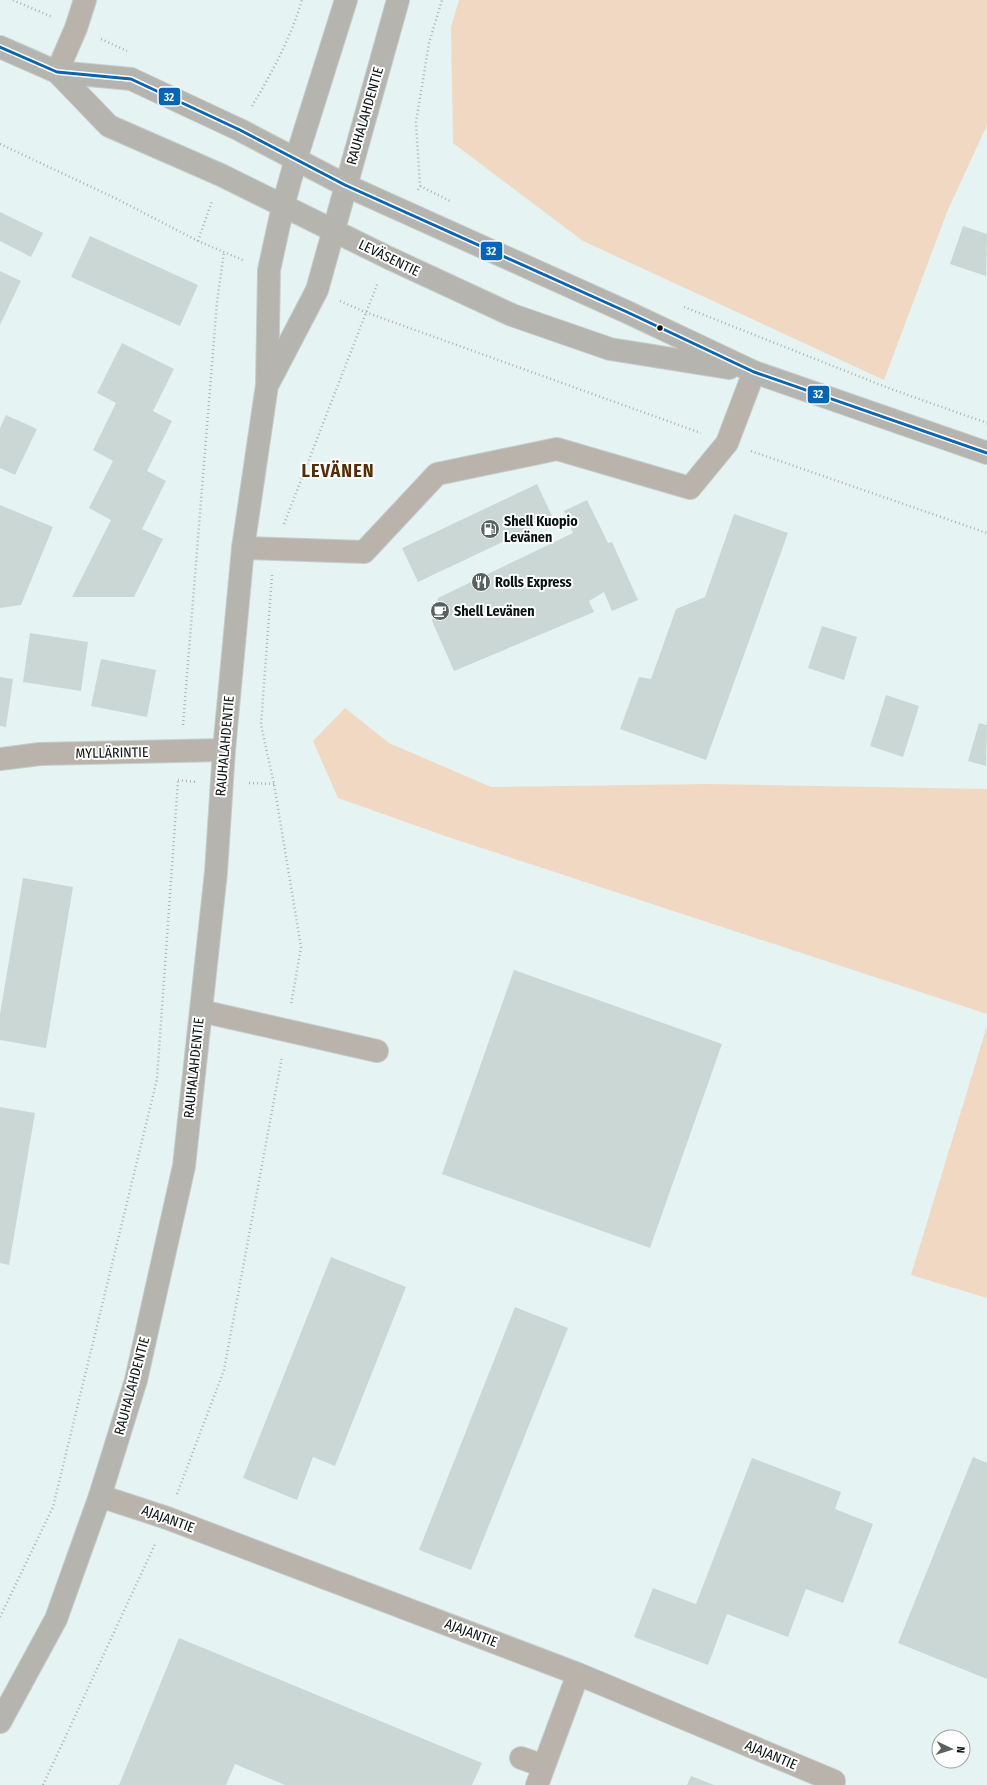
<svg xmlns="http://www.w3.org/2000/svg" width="987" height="1785" font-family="'Fira Sans Condensed',sans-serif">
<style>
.green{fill:#f0d8c2}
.building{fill:#cbd7d5}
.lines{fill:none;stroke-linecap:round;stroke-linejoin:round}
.minor-casing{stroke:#c4cecd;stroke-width:24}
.major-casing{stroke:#c4cecd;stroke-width:24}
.path{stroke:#b1b3af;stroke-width:2.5;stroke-dasharray:1 3;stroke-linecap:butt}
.minor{stroke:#b9b3ac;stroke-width:22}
.major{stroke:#b6b4ae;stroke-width:22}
.bus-1-casing{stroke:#fff;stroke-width:6}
.bus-1{stroke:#0065bd;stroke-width:3}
.bus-dot{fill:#0a1413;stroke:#fff;stroke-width:1.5}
.labels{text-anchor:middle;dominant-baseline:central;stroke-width:4;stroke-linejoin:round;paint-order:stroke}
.street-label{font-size:14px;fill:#0a1413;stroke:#fff}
.poi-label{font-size:14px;font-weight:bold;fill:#0a1413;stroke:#fff;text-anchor:start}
.district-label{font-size:18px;font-weight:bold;letter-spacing:1px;fill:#572c04;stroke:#fff}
.line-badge{stroke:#fff;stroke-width:1.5}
.badge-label{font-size:11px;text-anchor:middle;font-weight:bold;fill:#fff}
</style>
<rect width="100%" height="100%" fill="#e5f4f2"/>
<path class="green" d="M459,0H987V125L947,212L884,380L583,241L453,143L451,27Z
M345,708L389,743L491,787L708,784L987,789V1014L448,837L338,798L313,741Z
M987,1026V1298L911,1275Z"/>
<path class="building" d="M0,212L43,233L31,257L0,241Z
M963,226L987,234L986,276L950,264Z
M90,236L198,285L180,326L71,277Z
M0,271L21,281L0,325Z
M122,343L174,369L153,411L172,421L147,471L166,481L142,529L163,539L134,597H72L111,520L89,508L113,461L93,450L116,403L97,393Z
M6,415L37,429L15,475L0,468V428Z
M537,484L553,518L418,582L402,548Z
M587,500L608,543L612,542L638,600L612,611L604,592L589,601L594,612L454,671L432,621L438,598L573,533L564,511Z
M0,505L53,527L21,605L0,608Z
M734,514L788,533L706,760L620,729L639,677L651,679L676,609L705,597Z
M822,626L857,637L844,680L808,668Z
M30,633L88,642L81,691L23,682Z
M101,659L156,670L147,717L91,706Z
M0,677L13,679L6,727L0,726Z
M886,695L919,706L903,757L870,746Z
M979,723L987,725L986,766L968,761Z
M23,878L73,887L46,1048L0,1040V1014Z
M514,970L722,1044L650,1248L442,1174Z
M0,1107L35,1113L9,1265L0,1263Z
M331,1257L406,1287L335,1466L313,1457L297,1500L243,1478Z
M515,1307L568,1328L471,1570L419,1550Z
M973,1457L987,1463V1679L898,1643Z
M752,1458L841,1492L835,1509L873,1524L843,1603L806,1589L788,1637L727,1614L708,1665L634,1637L653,1588L696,1604Z
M179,1638L482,1763L472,1785H285L235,1764L226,1785H119Z
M691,1776L714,1785H687Z"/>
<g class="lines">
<defs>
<path id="minor" d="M57,72L76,28L85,0
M243,548L364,552L437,474L557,449L690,488L727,443L754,372
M0,759L40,754L224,750
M201,1011L377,1051
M100,1496L167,1518L578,1674L834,1781L833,1785
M521,1758L544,1766
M537,1785L578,1674"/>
<path id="major" d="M0,47L57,72L131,79L240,130L345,185L627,312L754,372L987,453
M57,72L109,126L221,175L389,258L512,315L610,349L729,368
M269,382L317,290L398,0
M0,1722L56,1619L100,1496L136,1380L184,1166L216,872L224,750L243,548L267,385L269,270L283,206L296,159L346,0"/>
</defs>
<use href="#minor" class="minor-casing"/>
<use href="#major" class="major-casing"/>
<path class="path" d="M13,0L52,17
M101,39L127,51
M252,106C272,73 291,37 302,0
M0,144L117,199L198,241L245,261
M420,186L452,202
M418,190L420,186L416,122L429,43L442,0
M198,241L212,201
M340,301L365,312L701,433
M684,307L891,389L987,423
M751,451L987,533
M284,524L378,282
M272,575L261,725L274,784L301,947L291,1005
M183,725L217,302L224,252
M178,780L196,782
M249,783L274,784
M177,1494L224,1370L282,1057
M0,1617L53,1507L157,1079L178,781
M43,1785L156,1542"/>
<use href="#minor" class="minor"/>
<use href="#major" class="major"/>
<defs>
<path id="bus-1" d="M0,47L57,72L131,79L240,130L345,185L627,312L754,372L987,453"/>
</defs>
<use href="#bus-1" class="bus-1-casing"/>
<use href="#bus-1" class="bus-1"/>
</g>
<defs>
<symbol id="fuel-disc" viewBox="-11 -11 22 22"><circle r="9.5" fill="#576261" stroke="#fff"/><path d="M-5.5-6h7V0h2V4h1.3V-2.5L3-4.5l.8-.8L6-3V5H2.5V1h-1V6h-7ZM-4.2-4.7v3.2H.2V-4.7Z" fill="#fff"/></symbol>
<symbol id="restaurant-disc" viewBox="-11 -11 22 22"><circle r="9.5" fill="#576261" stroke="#fff"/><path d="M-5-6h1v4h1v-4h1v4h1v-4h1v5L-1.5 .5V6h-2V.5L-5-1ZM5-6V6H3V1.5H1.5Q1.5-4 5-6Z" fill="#fff"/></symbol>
<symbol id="cafe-disc" viewBox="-11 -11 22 22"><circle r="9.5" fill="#576261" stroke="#fff"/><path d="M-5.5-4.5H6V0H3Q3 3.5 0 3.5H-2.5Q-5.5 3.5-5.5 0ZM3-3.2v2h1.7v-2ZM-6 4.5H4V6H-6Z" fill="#fff"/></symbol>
</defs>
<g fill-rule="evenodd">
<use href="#fuel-disc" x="479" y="518" width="22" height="22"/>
<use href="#restaurant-disc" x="470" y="571" width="22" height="22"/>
<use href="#cafe-disc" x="429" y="600" width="22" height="22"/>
</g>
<circle class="bus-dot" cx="660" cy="328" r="3.5"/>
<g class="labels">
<g class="street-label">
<text transform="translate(365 116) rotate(-74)">RAUHALAHDENTIE</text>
<text transform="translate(389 258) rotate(26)">LEVÄSENTIE</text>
<text transform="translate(225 746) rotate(-85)">RAUHALAHDENTIE</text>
<text transform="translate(112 753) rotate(-1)">MYLLÄRINTIE</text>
<text transform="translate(194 1068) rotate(-84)">RAUHALAHDENTIE</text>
<text transform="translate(132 1386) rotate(-75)">RAUHALAHDENTIE</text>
<text transform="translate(168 1519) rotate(20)">AJAJANTIE</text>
<text transform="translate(471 1633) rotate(21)">AJAJANTIE</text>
<text transform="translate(771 1755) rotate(23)">AJAJANTIE</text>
</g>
<g class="poi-label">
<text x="504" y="521">Shell Kuopio<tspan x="504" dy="16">Levänen</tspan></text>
<text x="495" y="582">Rolls Express</text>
<text x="454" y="611">Shell Levänen</text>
</g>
<g class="district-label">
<text x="338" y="471">LEVÄNEN</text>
</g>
</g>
<g class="line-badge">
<rect x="158" y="87" width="23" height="19" rx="4" fill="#0065bd"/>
<rect x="480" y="241" width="23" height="20" rx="4" fill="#0065bd"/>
<rect x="807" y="385" width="23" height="19" rx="4" fill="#0065bd"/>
</g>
<g class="badge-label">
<text x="169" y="101">32</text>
<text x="491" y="255">32</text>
<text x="818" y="398">32</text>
</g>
<g transform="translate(951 1749) rotate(94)"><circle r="19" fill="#ffffff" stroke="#9da1a1"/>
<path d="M0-3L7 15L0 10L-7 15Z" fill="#576261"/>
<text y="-6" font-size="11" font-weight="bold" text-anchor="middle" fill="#0a1413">N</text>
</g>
</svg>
